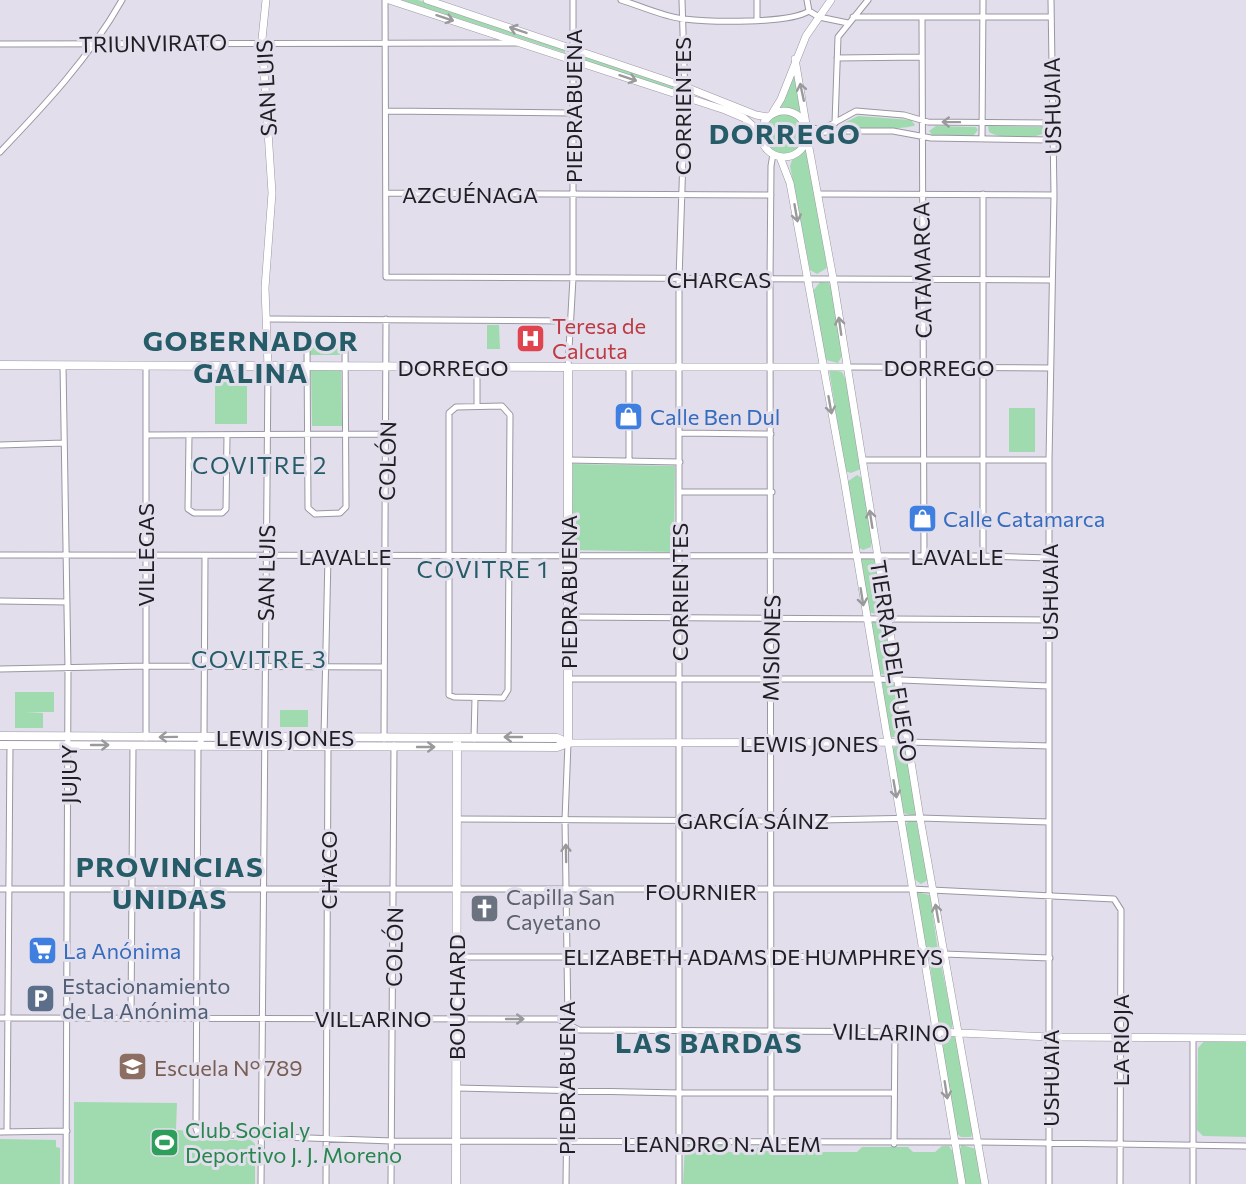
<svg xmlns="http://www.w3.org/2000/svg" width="1246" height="1184" font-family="Commissioner,sans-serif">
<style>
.green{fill:#a0dbb0}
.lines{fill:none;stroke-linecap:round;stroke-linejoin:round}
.minor-casing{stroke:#9b96a3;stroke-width:7}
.tertiary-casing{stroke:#9b96a3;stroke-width:8}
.secondary-casing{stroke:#9b96a3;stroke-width:9}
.minor{stroke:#fff;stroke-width:5}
.tertiary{stroke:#fff;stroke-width:7}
.secondary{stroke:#fff;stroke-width:8}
.oneway{stroke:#9a9a9c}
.labels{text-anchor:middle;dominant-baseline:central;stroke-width:6;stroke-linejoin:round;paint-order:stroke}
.street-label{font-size:22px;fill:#1f1e23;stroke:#e3deec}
.health-label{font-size:22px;fill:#be3a42;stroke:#e3deec;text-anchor:start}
.shop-label{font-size:22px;fill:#366cbe;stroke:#e3deec;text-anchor:start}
.worship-label{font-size:22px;fill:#5b616d;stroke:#e3deec;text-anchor:start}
.service-label{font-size:22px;fill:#4e5e75;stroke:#e3deec;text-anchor:start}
.education-label{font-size:22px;fill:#785e54;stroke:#e3deec;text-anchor:start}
.leisure-label{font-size:22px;fill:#27864d;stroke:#e3deec;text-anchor:start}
.neighbourhood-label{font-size:24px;letter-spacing:1.5px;fill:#265b68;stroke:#e3deec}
.district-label{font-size:28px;font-weight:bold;letter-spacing:1.5px;fill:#265b68;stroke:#e3deec}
</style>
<rect width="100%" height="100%" fill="#e3deec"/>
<path class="green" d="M401,0H418L565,50V53Z
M580,55L677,87L676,91L580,59Z
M796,63L804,118L788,109L777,110Z
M765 134a20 20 0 1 1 40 0a20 20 0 1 1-40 0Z
M858,116L911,120L915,125C907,130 860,129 847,129L842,126V124Z
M936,126L976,127L978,130L973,136H933L929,131Z
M988,126L1043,127L1044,133C1032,140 1000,139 989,132Z
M808,148L827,268L817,274L810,270L790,166L792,160Z
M820,282L829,283L831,287L842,356L838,363L826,360L813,291Z
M487,325H499L500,349H487Z
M340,346V355H310V347Z
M341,369L342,426H312L311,370Z
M829,369L842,372L847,382L861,469L851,473L845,471Z
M215,375L247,376V424H215Z
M1009,408H1035V452H1009Z
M573,464L675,466L674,552L572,550Z
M857,475L862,478L872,541L871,547L863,550L858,547L847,482Z
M861,557L873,558L876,562L883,611L879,615L869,612Z
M871,620H883L885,623L894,676L880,674Z
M882,680H889L896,686L902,737H889Z
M15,692H54V712H26L43,713V728H15Z
M280,710H308V727H280Z
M900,746L906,750L917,813L915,816L903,813L891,750L894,747Z
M916,820L928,880L921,884L913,878L905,826L908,821Z
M915,892L930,895L938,951L925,950Z
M929,957L940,959L953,1023L952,1028L944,1029L938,1024Z
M948,1035L957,1037L973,1131L971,1137H961L956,1133L941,1040Z
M1205,1040L1246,1041V1137L1203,1136L1197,1130L1198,1048Z
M74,1102L177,1103L176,1130L191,1131V1140H251L255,1144V1184H74Z
M0,1139L56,1140V1147L60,1148V1184H0Z
M685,1145H724L729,1152L753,1153L758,1147H804L811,1152H857L862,1147H908L913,1152H935L942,1146H949L953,1152L958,1184H683Z
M962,1145L976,1149L982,1184H964L959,1150Z"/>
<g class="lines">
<defs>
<path id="minor" d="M385,0L386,277L1052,280
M621,0C641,6 664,17 684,19C710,22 789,24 809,11
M757,0V20
M807,0L809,11
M809,11L819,17L848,23
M853,17H1050
M922,18L924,557
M0,44L516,43
M837,58L922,57
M386,111L572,113
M835,123L838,37L868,0
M807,128L823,129L856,111L904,115L928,122L1051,123
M808,134L835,131H893L931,138L1052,140
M982,138L983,0
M0,152C45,105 89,58 122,0
M386,193L771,195
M819,194L1054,195
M983,194V556
M268,319L569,321
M307,345L308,508L315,514L340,513L346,507L345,344
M63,365L68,669L66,1184
M477,366V405
M568,367L573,278V0
M629,367V460
M846,367L1050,368
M502,406L510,415L508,690L503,698L454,697L449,695V413L456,407Z
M680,433L771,434
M146,435L387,434
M189,436L188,509L194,513H222L226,509L227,435
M0,445L64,443
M568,460L680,462
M862,460H1049
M679,492H772
M0,555L983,556L1050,558
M205,557L204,736L198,746L196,1128L198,1134L392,1141L978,1142L1246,1146
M0,601L67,602
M568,617L1049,620
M0,669L146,666L384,667
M568,679H877L1049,686
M146,738V365
M384,739L386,319
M474,739L475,698
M907,742L1049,746
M457,819L771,821L920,818L1049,822
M0,889H911L1114,899L1121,910L1120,1184
M456,957H772L944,954L1050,958
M131,1017L133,745
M0,1018L558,1019L579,1030L937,1032
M457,1088L679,1093H893
M0,1132L67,1131
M7,1132L10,744
M771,1142L770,280L771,166L773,154
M894,1144L895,1031
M261,1184L268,366
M326,1184L328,747L324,737L328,556
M391,1184L394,745
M566,1184L568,1024L565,820L568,743
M679,1184V279L685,97L682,0
M1049,1184V460L1054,195L1051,0
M1193,1184V1038"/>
<path id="tertiary" d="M266,0L262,39L272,193L265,288L268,366
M389,0L725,110L744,118L761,133
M427,0L683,86L756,115L768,117
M795,59L806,124
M761 134a23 23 0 1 1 46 0a23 23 0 1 1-46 0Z
M773,112L781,99L806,36L831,0
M807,137L833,278L920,818L985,1184
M780,157L790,183L844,479L962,1184
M568,367H846
M568,743L907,742
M937,1032L1050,1037L1246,1038"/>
<path id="secondary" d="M0,365L568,367V743
M0,736L557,738L568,743
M0,745L557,747L568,743
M456,1184L457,742"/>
</defs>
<use href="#minor" class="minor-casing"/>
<use href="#tertiary" class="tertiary-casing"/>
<use href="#secondary" class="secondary-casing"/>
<use href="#minor" class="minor"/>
<use href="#tertiary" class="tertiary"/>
<use href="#secondary" class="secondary"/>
</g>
<defs><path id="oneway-shaft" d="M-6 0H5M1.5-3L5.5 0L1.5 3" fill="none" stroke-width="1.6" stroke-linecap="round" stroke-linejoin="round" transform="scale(1.5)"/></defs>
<g class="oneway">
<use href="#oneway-shaft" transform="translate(445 18) rotate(18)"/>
<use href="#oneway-shaft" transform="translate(518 30) rotate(-161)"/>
<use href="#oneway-shaft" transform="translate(628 78) rotate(18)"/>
<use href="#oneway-shaft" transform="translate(802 92) rotate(-102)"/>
<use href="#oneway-shaft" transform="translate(951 122) rotate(-179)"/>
<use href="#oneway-shaft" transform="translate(796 213) rotate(80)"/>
<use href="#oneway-shaft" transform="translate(840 326) rotate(-98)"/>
<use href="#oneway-shaft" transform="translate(830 405) rotate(80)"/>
<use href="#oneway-shaft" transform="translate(871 519) rotate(-99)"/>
<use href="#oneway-shaft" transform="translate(862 597) rotate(81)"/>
<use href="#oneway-shaft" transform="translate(168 737) rotate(179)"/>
<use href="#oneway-shaft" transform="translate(513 737) rotate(-180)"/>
<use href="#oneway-shaft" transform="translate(100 745)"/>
<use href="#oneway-shaft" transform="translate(426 747)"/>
<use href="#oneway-shaft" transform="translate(895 789) rotate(80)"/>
<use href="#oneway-shaft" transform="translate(566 853) rotate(-91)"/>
<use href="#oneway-shaft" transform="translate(937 913) rotate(-100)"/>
<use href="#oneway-shaft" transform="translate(515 1019)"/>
<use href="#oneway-shaft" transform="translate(946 1090) rotate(81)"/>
</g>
<defs>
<symbol id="hospital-square" viewBox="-11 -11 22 22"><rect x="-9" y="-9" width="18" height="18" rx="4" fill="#e0444e" stroke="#e3deec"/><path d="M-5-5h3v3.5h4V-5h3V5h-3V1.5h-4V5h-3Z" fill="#fff"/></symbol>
<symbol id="shop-square" viewBox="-11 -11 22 22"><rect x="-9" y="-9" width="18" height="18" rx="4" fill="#3f7fe0" stroke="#e3deec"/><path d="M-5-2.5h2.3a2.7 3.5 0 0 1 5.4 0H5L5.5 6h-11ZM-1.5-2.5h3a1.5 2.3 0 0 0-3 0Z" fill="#fff"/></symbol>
<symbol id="church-square" viewBox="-11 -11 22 22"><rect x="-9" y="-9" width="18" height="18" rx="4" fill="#6b7280" stroke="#e3deec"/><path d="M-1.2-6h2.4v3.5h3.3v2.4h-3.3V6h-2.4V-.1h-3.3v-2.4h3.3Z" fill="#fff"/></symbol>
<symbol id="supermarket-square" viewBox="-11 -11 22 22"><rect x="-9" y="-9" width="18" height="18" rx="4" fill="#3f7fe0" stroke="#e3deec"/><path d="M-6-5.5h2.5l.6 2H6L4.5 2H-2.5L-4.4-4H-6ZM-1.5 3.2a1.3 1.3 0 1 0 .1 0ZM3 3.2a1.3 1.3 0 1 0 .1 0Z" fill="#fff"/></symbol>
<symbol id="parking-square" viewBox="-11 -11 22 22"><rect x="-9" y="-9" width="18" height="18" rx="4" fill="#5c6f8a" stroke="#e3deec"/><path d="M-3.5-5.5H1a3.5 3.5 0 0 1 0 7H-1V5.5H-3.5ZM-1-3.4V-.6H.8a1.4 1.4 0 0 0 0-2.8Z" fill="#fff"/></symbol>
<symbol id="school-square" viewBox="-11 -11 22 22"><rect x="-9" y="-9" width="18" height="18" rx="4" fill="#8d6e63" stroke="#e3deec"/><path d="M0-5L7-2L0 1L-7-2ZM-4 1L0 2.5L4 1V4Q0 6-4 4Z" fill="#fff"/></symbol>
<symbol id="stadium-square" viewBox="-11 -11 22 22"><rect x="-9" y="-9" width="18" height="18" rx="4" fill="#2e9e5b" stroke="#e3deec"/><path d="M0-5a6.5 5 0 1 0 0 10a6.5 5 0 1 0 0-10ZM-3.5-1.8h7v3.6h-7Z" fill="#fff"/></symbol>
</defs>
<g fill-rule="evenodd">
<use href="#hospital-square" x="514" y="322" width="33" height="33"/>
<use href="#shop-square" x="612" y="400" width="33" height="33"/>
<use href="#shop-square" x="906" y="502" width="33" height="33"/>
<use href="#church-square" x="468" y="892" width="33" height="33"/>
<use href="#supermarket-square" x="26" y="934" width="33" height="33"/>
<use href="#parking-square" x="24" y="982" width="33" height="33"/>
<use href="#school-square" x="116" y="1050" width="33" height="33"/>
<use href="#stadium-square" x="148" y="1126" width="33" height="33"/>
</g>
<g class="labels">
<g class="street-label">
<text transform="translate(153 43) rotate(-1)">TRIUNVIRATO</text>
<text transform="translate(266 88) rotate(-93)">SAN LUIS</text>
<text transform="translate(573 106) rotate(-90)">PIEDRABUENA</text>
<text transform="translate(682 106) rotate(-90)">CORRIENTES</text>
<text transform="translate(1052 106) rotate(-91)">USHUAIA</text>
<text x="470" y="194">AZCUÉNAGA</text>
<text transform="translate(922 270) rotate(-91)">CATAMARCA</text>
<text x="719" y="279">CHARCAS</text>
<text x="453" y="367">DORREGO</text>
<text x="939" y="367">DORREGO</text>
<text transform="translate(387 461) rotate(-89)">COLÓN</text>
<text transform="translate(145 555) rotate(-90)">VILLEGAS</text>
<text x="345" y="556">LAVALLE</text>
<text x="957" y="556">LAVALLE</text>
<text transform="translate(266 573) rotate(-89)">SAN LUIS</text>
<text transform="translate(568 592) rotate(-90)">PIEDRABUENA</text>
<text transform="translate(679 592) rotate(-90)">CORRIENTES</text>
<text transform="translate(1049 592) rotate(-90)">USHUAIA</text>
<text transform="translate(771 648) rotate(-89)">MISIONES</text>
<text transform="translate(894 661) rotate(81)">TIERRA DEL FUEGO</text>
<text x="285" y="737">LEWIS JONES</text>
<text x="809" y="743">LEWIS JONES</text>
<text transform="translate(68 774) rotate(-90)">JUJUY</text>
<text x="753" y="820">GARCÍA SÁINZ</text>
<text transform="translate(328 870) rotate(-90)">CHACO</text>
<text x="701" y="891">FOURNIER</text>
<text transform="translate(394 947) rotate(-89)">COLÓN</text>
<text x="753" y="956">ELIZABETH ADAMS DE HUMPHREYS</text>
<text transform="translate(456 997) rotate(-90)">BOUCHARD</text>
<text x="373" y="1018">VILLARINO</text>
<text transform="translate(891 1032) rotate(1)">VILLARINO</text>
<text transform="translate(1120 1040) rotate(-90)">LA RIOJA</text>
<text transform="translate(566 1078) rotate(-90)">PIEDRABUENA</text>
<text transform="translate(1050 1078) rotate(-90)">USHUAIA</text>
<text x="722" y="1143">LEANDRO N. ALEM</text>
</g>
<g class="health-label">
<text x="552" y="325">Teresa de<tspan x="552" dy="25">Calcuta</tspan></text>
</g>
<g class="shop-label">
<text x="650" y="416">Calle Ben Dul</text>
<text x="943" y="518">Calle Catamarca</text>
<text x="63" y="950">La Anónima</text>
</g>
<g class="worship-label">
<text x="506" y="896">Capilla San<tspan x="506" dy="25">Cayetano</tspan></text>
</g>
<g class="service-label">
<text x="62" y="985">Estacionamiento<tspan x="62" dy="25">de La Anónima</tspan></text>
</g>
<g class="education-label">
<text x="154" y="1067">Escuela N° 789</text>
</g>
<g class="leisure-label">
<text x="185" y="1129">Club Social y<tspan x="185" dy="25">Deportivo J. J. Moreno</tspan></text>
</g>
<g class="neighbourhood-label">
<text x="260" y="464">COVITRE 2</text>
<text x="483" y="568">COVITRE 1</text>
<text x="259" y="658">COVITRE 3</text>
</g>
<g class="district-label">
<text x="785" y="133">DORREGO</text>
<text x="251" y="340">GOBERNADOR<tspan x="251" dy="32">GALINA</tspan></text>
<text x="170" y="866">PROVINCIAS<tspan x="170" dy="32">UNIDAS</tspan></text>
<text x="709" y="1042">LAS BARDAS</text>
</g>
</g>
</svg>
